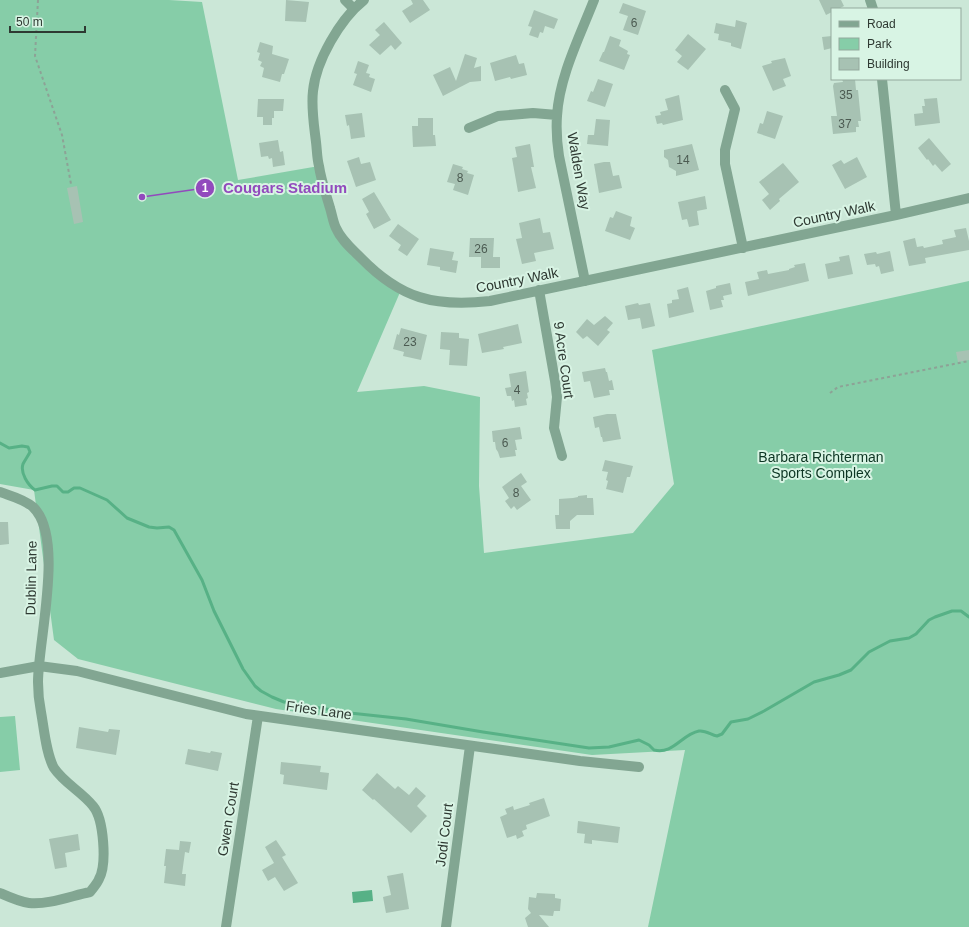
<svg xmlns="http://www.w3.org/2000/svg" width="969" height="927" font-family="Helvetica,sans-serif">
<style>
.green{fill:#86cda8}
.water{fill:#57b186}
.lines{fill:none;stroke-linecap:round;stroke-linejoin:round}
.stream{stroke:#57b186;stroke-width:3}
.building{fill:#a7c2b3}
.path{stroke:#8da296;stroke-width:2;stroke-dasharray:3 3;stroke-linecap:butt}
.minor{stroke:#82a692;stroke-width:10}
.labels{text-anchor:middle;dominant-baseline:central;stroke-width:4;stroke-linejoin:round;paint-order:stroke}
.number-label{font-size:12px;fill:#4c5b52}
.street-label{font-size:14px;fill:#2e3932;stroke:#d8f4e4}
.park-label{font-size:14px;fill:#0d3523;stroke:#d8f4e4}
.leader{fill:none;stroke:#924abd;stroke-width:1.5}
.callout-dot{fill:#924abd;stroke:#d8f4e4;stroke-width:1.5}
.mark-label{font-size:12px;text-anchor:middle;font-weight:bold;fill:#fff}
.callout-label{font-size:15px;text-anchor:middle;font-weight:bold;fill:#924abd;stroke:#d8f4e4;stroke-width:4;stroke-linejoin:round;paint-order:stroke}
</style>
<rect width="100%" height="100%" fill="#cbe7d7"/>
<path class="green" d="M0,0H169L202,2L238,180L319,166L335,228L401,290L357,392L424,386L480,397L479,486L484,553L633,533L674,484L652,350L969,281V927H648L685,750L592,755L276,709L78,659L54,640L34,490L0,484Z
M15,716L20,770L0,772V717Z"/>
<path class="water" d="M372,890L373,901L353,903L352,892Z"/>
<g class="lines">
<path class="stream" d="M0,443L9,448L22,446L28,447L30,452C28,456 25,460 23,464C20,473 28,485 35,490L52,486H57L63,492H68L74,488H80L107,500L127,518L149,527L157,528L169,527L174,530L202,580L214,611L243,669L255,686L261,691L272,697L284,702L350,713L406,719L483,732L589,748L609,747L639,740L649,745L654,750C673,755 682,734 699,731C706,730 711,735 717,736L722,734L731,722L748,719L764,711L814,682L839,675L851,670L869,652L890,641L909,638L916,634L929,620L935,617L952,611H961L969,617"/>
</g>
<path class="building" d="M286,0L309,2L306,22L285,21Z
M411,0H423L430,10L410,23L402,11L413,4Z
M819,0H841L844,6L838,9H832V12L826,15Z
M623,3L646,11L638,35L623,30L628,16L619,13Z
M534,10L558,19L554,29L545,26L543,33L540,32L538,38L529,35L532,27L528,26Z
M736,20L747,23L741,49L731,46V43L718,40L719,34L714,33L716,23L735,27Z
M384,22L402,43L395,50L391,45L380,55L369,45L380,35L375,30Z
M688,34L706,49L688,70L677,62L682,56L675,50Z
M610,36L621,40L619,46L628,51L627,54L630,55L624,70L599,61L603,52H604Z
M832,36V48L824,50L822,37Z
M260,42L273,46L272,54L289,59L284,74H282L280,82L262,77L264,68L260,66L262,62L258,60L260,53L257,52Z
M465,54L477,58L474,68L481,66V81L470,82L443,96L433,75L450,67L456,81Z
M516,55L519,64L524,63L527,75L511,79L510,77L495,81L490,63Z
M785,58L791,76L783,79L786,86L773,91L762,66L772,63L771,61Z
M358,61L369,65L366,73L370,74L369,77L375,79L371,92L353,85L357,74L354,73Z
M598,79L613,84L605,107L587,101L591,91L593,92Z
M842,79H855L856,90H858L861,121H858L859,127H856V132L833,134L831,116H837L833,86L834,83L843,82Z
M679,95L683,120L663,125L662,123L657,124L655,116L661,115L660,112L668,110L665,99Z
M937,98L940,123L915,126L914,114L923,113L922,106H925L924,99Z
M258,99H284L283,111H274V118H272V125H263V117H257Z
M767,111L783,116L775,139L757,133L760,123L763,124Z
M362,113L365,137L351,139L349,125L347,126L345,115Z
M418,118H433V135H435L436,146L413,147L412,126H418Z
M596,119L610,120L608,146L587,144L588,135H594Z
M929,138L951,164L942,172L935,164L933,166L928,159L927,160L918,148Z
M278,140L280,152L283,151L285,165L273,167L272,158L269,159L268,156L261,157L259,143Z
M530,144L534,167H531L536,188L518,192L512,158L517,157L515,147Z
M692,144L699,170L676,176V171L669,167L668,160L664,157V150Z
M359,157L361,164L370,162L376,180L356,187L347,161Z
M857,157L867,177L845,189L832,165L841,160L844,164Z
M604,162H610L613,176L619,175L622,188L599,193L594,164Z
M783,163L799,182L779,199L780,201L770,210L762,200L769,194L759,182Z
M453,164L463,167L462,169L468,171L467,173L474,175L468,195L453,190L455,184L447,182Z
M77,186L83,222L74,224L67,188Z
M374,192L391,220L374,229L366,214L369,212L362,199Z
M705,196L707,209L697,211L699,225L689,227L687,219L682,220L678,202Z
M616,211L632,217L630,226L635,228L630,240L605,231L610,217L613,218Z
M540,218L543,233L550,232L554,249L534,253L536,261L522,264L516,239L522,238L519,223Z
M398,224L419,239L407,256L398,250L401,245L389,236Z
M966,228L969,241V250L925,258L926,263L909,266L903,241L915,238L917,247L923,246L924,248L943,244L942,240L956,237L954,230Z
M470,238H494L493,257H500V268H481V257H469Z
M430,248L454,252L452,260L458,261L456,273L440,270V267L427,265Z
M890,251L894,271L881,274L879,266L876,267L875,264L867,265L864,254L876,252L877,254Z
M849,255L853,274L828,279L825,264L840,261L839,257Z
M805,263L809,281L748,296L745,282L759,279L757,272L767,270L768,274L789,270V269L795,267L794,265Z
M730,283L732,294L723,296L724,300H721L723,307L710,310L706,291L716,288V286Z
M688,287L694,312L669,318L667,304L672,303V300L679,299L677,290Z
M638,303L639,305L650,303L655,326L642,329L640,318L628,320L625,306Z
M605,316L613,323L607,330L610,332L598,346L587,336L583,339L576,332L587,319L594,325Z
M518,324L522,343L503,347L504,349L482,353L478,334Z
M401,328L427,335L421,360L403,356L404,352L393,349L397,334L399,335Z
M441,332L459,333V338L469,339L467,366L449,365L450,350L440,349Z
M969,350V360L958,362L956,352Z
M605,368L606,372H607L609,381L612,380L614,390H609L610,395L594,398L590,381L584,382L582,372Z
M526,371L529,392L527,393L528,398L526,399L527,405L515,407L514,400L512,401L511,396H507L505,388L511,387L509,374Z
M607,414H616L621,439L603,442L602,437H601L599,427L595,428L593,417Z
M520,427L522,439L515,440L517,450H515L516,456L500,458L498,452L496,449L495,442H493L492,431Z
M605,460L633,466L630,477H627L623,493L606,489L608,481L606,480L608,472L602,471Z
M521,473L527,482L521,486L531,500L517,510L514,506L511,509L505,501L509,498L502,487Z
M587,495V498H593L594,515H577L570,521V529H556L555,515H559V499L573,498L578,497V496Z
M0,522H8L9,544L0,545Z
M79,727L108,732L109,729L120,730L116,755L76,748Z
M188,749L210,753L211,751L222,753L218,771L185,764Z
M281,762L321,766L320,772L329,773L327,790L283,784L284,775L280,774Z
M377,773L395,789L398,786L409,795L416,787L426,796L417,806L427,816L411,833L374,799L373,800L362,790Z
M544,798L550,816L526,825L527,829L522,831L524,836L517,839L516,835L507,838L500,817L507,814L505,809L513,806L514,810L530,805L529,803Z
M578,821L620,827L618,843L592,840V844L584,843L585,834L577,833Z
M78,834L80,850L65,853L67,867L55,869L49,839Z
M276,840L286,855L282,857L298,883L284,891L275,877L268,881L262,870L274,863L265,847Z
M180,841L191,842L189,853L185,852L182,874H186L185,886L164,883L166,866H164L166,849L179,850Z
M403,873L409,909L386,913L383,897L391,895L387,876Z
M537,893L555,894V898L561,899L560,911H554L553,916L539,915L549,927H528L525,918L531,913L528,909L529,897L536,898Z"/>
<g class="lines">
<path class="path" d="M38,0L35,56L62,135L71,184
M830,393L838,387L969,361"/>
<path class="minor" d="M345,0L354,9
M364,0C340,19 316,61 313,91C311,108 314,125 316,142C317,150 317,159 319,166C321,180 326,194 330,208C332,214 333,222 336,228C341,240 352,249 361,258C401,299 434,307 490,301L896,215L969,198
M870,0L873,9
M882,79L896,215
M725,90L735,109L725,150V164L743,248
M469,128L498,116L533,113L557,115
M585,281L559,156C557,143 556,130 557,116C559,77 580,36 594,0
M539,290L555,381L557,397L554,428L562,456
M0,492C11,496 24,499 33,507C65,537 38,641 38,682C38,692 39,702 41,712C44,728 46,754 54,768C64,783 82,792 93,806C104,819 107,865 99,879C97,884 93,888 90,892C71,896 48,905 29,903C20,902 9,897 0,893
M0,673L39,666L77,671L246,714L580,761L639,767
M226,927L258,716
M446,927L470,746"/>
</g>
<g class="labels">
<g class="number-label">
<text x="634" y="23">6</text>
<text x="846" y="95">35</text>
<text x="845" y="124">37</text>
<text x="683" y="160">14</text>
<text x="460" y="178">8</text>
<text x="481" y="249">26</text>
<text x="410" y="342">23</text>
<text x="517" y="390">4</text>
<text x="505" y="443">6</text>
<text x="516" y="493">8</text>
</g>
<g class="street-label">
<text transform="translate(579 171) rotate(80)">Walden Way</text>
<text transform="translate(834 214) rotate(-12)">Country Walk</text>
<text transform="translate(517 280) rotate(-11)">Country Walk</text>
<text transform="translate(564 360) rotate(82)">9 Acre Court</text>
<text transform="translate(31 578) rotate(-89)">Dublin Lane</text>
<text transform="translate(319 710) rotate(8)">Fries Lane</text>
<text transform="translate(228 819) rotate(-81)">Gwen Court</text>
<text transform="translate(444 835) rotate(-83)">Jodi Court</text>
</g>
<g class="park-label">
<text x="821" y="457">Barbara Richterman<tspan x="821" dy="16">Sports Complex</tspan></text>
</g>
</g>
<path class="leader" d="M142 197L205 188"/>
<g class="callout-dot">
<circle cx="142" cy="197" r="4"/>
<circle cx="205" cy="188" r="10"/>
</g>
<g class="mark-label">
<text x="205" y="192">1</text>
</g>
<g class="callout-label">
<text x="285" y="193">Cougars Stadium</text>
</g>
<rect x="831" y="8" width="130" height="72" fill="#d8f4e4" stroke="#94a99d"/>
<rect x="839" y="21" width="20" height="6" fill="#82a692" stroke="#94a99d"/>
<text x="867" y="28" font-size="12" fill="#2e3932">Road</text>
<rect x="839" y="38" width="20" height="12" fill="#86cda8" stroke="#94a99d"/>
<text x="867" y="48" font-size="12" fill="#2e3932">Park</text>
<rect x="839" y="58" width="20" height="12" fill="#a7c2b3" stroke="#94a99d"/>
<text x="867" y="68" font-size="12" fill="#2e3932">Building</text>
<path d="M10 26v6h75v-6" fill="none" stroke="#2e3932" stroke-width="2"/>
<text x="16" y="26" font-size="12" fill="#2e3932" stroke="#d8f4e4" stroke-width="3" paint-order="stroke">50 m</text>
</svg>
